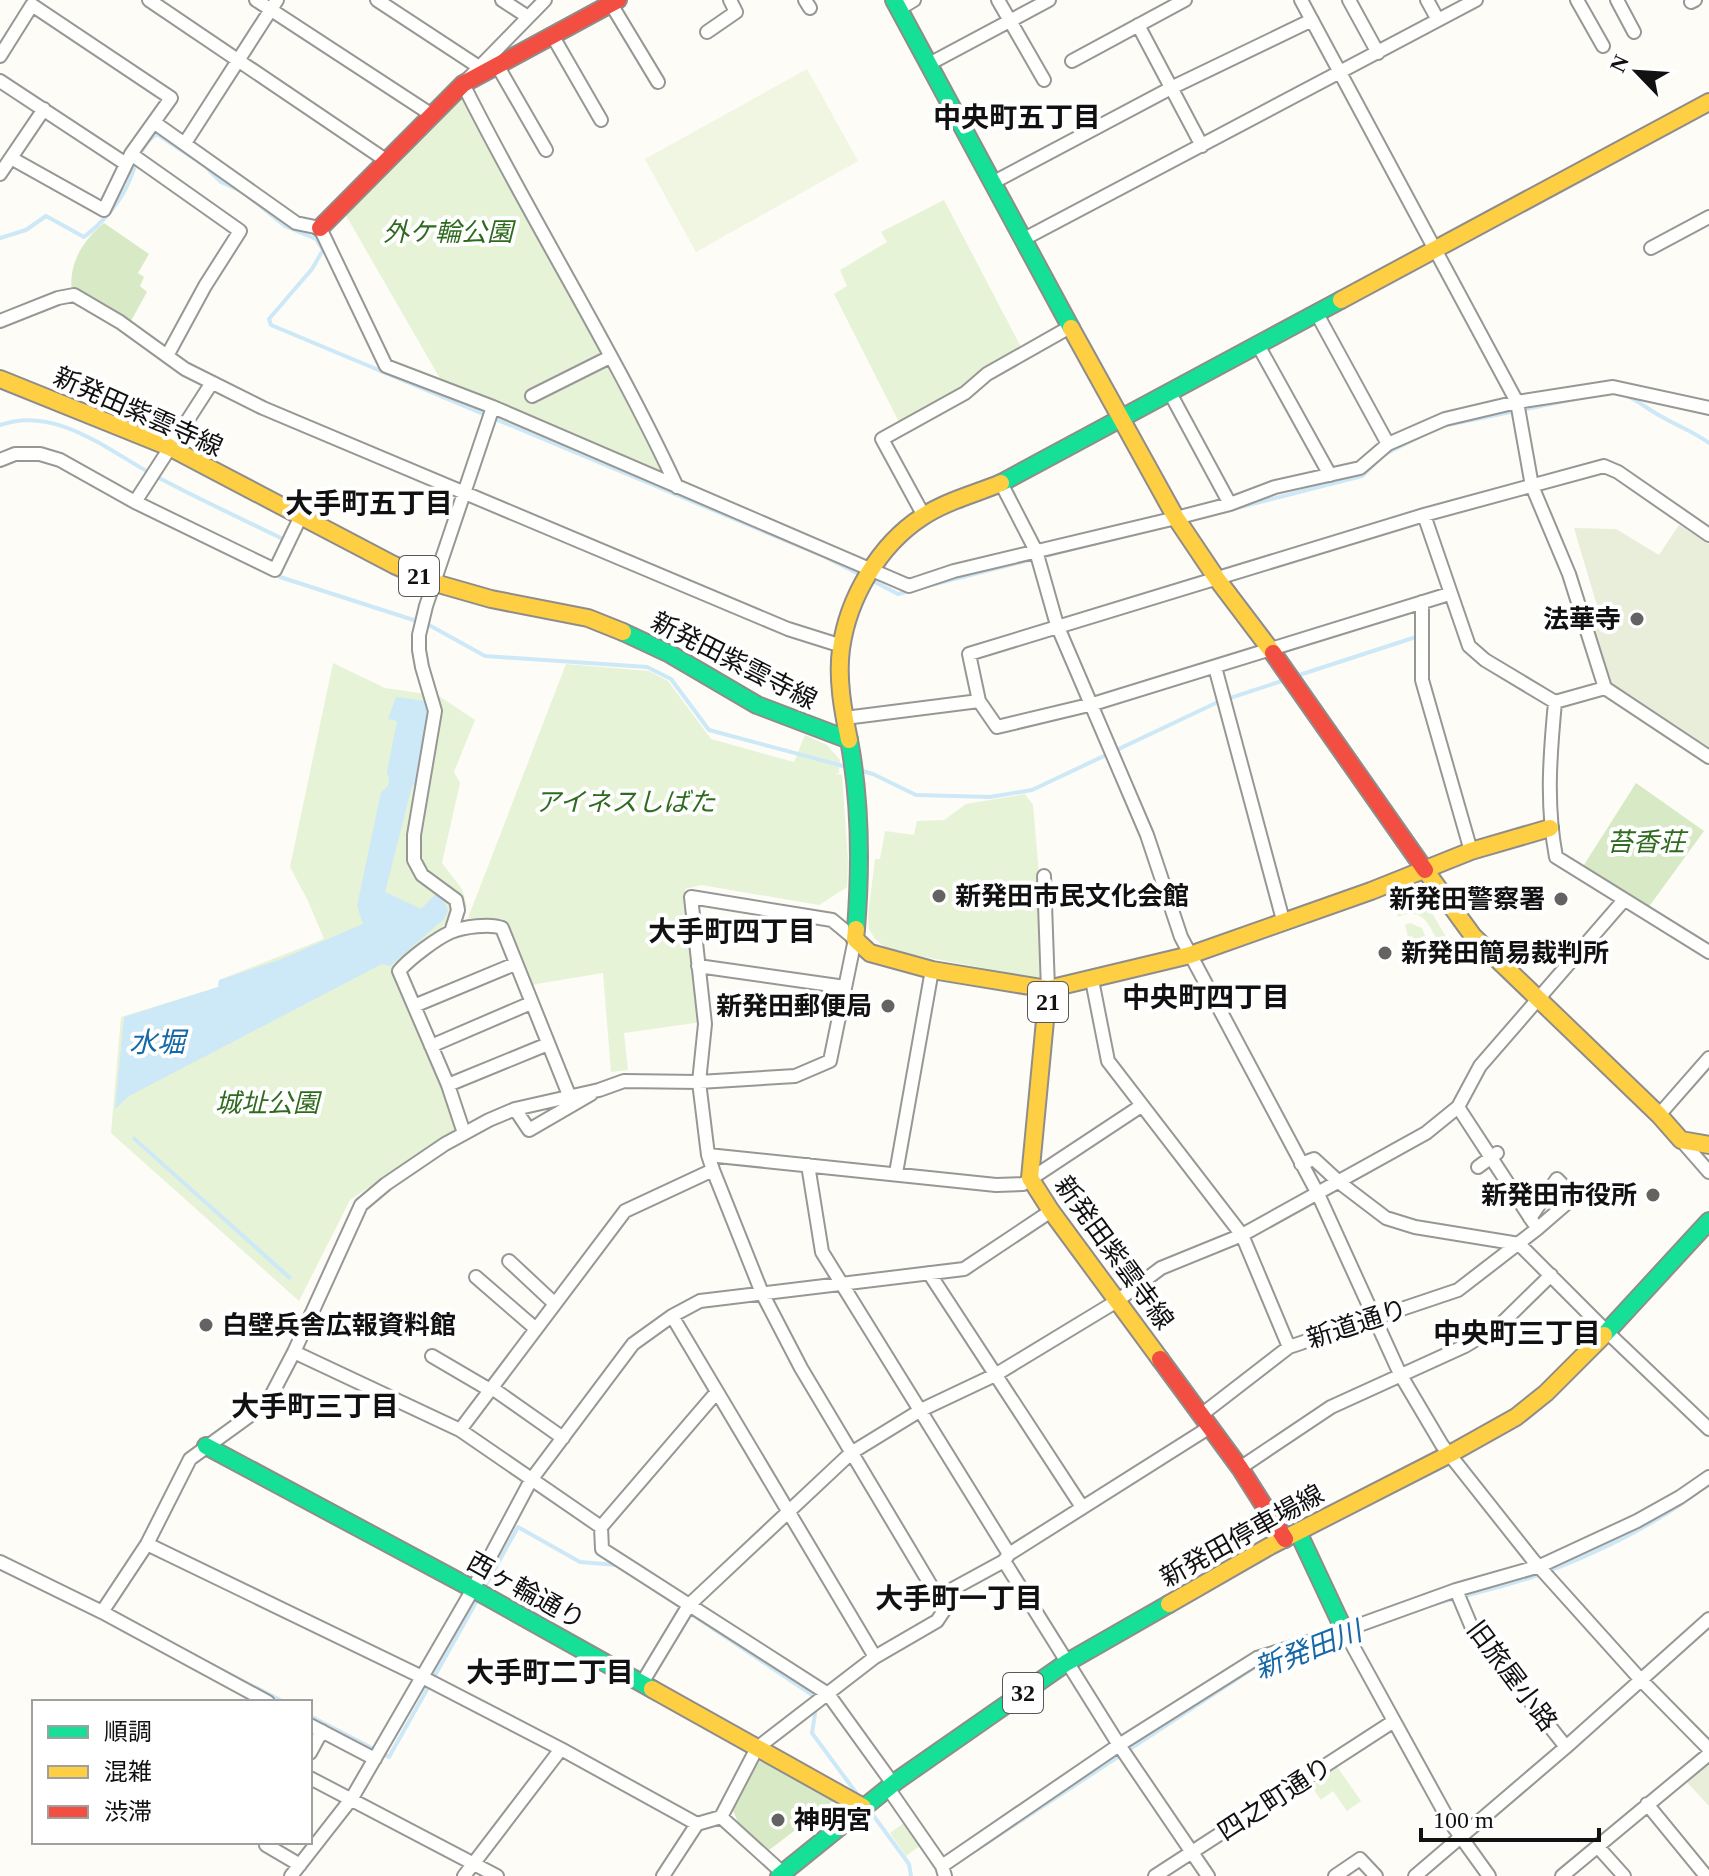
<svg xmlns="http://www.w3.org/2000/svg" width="1709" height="1876" font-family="'Times New Roman','Noto Sans JP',serif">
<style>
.green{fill:#e7f3d7}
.forest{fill:#d8eac5}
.cemetery{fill:#e9eedb}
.pitch{fill:#f0f6e1}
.water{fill:#cde8f7}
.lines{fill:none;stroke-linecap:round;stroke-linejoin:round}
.stream{stroke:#cde8f7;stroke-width:4}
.street-casing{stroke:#979795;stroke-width:16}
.fast-casing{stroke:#8e8d8b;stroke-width:20}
.slow-casing{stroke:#8e8d8b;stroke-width:20}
.jam-casing{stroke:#8e8d8b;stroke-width:20}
.street{stroke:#fffffe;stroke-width:12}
.fast{stroke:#16e098;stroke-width:16}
.slow{stroke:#ffcf43;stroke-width:16}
.jam{stroke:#f24e42;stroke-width:16}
.poi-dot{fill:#646362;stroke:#fff;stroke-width:3}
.labels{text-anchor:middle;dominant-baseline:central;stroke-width:8;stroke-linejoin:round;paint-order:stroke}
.shield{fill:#fff;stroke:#585858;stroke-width:2}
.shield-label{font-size:24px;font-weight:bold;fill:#111}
.park-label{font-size:26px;font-style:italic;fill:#2f6b1f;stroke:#fff}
.street-label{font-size:26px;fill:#111;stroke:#fff}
.poi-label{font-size:26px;font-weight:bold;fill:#111;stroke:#fff;text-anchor:end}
.neighbourhood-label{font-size:28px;font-weight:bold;fill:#111;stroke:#fff}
.water-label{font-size:28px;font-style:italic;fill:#1768a6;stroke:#fff}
</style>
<rect width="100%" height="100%" fill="#fdfcf7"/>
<path class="green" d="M464,91L665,470L663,474L442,382L344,212Z
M944,200L1022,349L965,389L899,422L834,294L847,286L840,270L887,242L881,232Z
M333,663L385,688L439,696L475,720L454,772L460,783L442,863L462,889L467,906L392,969L457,1128L350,1200L299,1301L111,1133L121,1017L218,987L219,980L324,939L308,901L290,867Z
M566,664L649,671L668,681L711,739L794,762L805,735L827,745L840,760L839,773H835L842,775L848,861L847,887L819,905L701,885L685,889L702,1022L624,1033L628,1070L611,1072L603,973L531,985L502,919L468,918Z
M1025,794L1033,805L1039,874L1040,979L899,952L885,947L875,939L869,929L868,916L875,859H880L885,831L914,835L917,821L944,820L966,804Z
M1409,888L1420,893L1448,940L1439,943C1428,924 1423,906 1398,917L1390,894Z
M1410,923L1422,928L1429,946L1412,952L1405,925Z
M1336,1765L1361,1801L1347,1811L1333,1791L1321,1800L1309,1783Z
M905,1822L921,1845L906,1856L890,1833Z"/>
<path class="forest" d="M104,223L149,254L138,273L144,277L140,286L147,292L127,328L72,292C68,264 83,240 104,223Z
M1636,783L1704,831L1648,908L1582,868Z
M762,1757L833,1801L764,1854L742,1832L732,1808Z"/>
<path class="cemetery" d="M1679,525L1709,544V748L1613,687L1591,629L1603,626L1574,528L1616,529L1659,555Z
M1709,1761V1806L1686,1781Z"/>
<path class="pitch" d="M807,69L858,161L696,252L645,159Z"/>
<path class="water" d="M396,697L426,701L428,725L417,783L412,786L385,892L421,909L436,894L443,898L448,911L444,919L390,966L382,964L129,1096L115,1109L124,1017L218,987L219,980L279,960L363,924L357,906L381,792L388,786L389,780L387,772L397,721L388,719Z
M134,1136L143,1144L292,1277L289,1280L132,1139Z"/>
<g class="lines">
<path class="stream" d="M248,196L285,226L316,239L323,250L312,269L269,319L271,325L823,556L863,576
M0,238L26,230L46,216L84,237C102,223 115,209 126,188C136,169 138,146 157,134L205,166L221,182L241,191
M1625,395C1639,401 1650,411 1664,418C1680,427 1694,432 1709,443
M0,425C59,404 114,456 163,480C203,501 244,520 285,540
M1442,426L1590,396
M1233,509L1362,476L1385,454L1427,433
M280,577L429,625L485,656L647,667L671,679L709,730L847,767
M871,580L898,594L910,591
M923,587L1116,538
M1293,677L1416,637
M859,770L873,774L916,795L990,797L1032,790L1218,702L1285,680
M648,1585L817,1698
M483,1590L518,1527L580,1562L617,1565
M1431,1605C1466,1595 1504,1587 1538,1575C1595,1554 1660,1523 1707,1485
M208,1663L284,1702
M816,1707L812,1733L860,1798
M310,1716L389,1757L479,1597
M870,1811L909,1864L911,1876
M976,1850L1255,1667L1302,1650"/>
<defs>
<path id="street" d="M149,0L387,161
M256,0L432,115
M377,0L479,67
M502,0L528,17
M545,0L463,84C531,220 613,349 677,487
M805,0L810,8
M998,0L1044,80
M1301,0L1517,402L1532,486L1569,574L1605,688L1709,757
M1349,0L1378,53
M1427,0L1438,20
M1577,0L1603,46
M1617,0L1634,32
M1691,2L1695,0
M611,4L658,82
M899,9L914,0
M1138,25L1202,146
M707,32L736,12L730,0
M552,35L601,120
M0,56L32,5L171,98L131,154L104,210L11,158
M1072,61L1185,0
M929,64L1049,0
M497,65L546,150
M0,81L126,164
M155,123L296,223L320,228L386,366L493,407L909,586L954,571L1176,518L1230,504L1275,487L1360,468L1388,444L1445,419L1517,402L1613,387L1709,408
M185,143L277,0
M131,154L240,231L205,286L167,356
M0,174L44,109
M992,183L1173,87L1312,20
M1022,240L1476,0
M1651,248L1709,217
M1317,314L1388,444
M0,321L58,298L74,295L120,322L185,369L263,408L788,629L842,646
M1258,345L1330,475
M1170,393L1230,504
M532,396L610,357
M0,460L15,454H40L60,460L135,502L275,570L301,516
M1001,483L1036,551L1057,625L1147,835L1181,937L1318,1194L1400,1374L1442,1445L1533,1560L1640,1679L1709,1749
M135,502L211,384
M1424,515L1469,646L1485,660L1555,702L1605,688
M924,516L882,439L965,393L987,374L1070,327
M1449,594L1093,704L997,727L979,701L969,654L1424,515L1604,466L1618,472L1709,535
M1422,602V680L1471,851
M1215,667L1283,920
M1555,702C1550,755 1546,805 1556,857L1709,952
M845,718L979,701
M1044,876L1048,989
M451,932L458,910L456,900L422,875L414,860V835L435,711L422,667L419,650V635L426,606L493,407
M698,966L845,987
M1092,980L1108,1061L1242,1235L1289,1347
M414,1006L515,964
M431,1046L531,1003
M448,1085L548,1044
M1458,1107L1533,1222
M515,1109L529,1130L591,1094
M1659,1115L1709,1058
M464,1133L448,1085L399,971C409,959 437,938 451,932C463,927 490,923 502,928L569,1095
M1681,1140L1709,1172
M708,1155L996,1185L1023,1184L1141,1106
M1301,1164L1314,1159L1340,1183L1386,1218L1415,1227L1519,1244L1607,1332L1709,1429
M808,1165L822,1252L1009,1554
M1478,1167L1497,1153
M896,1173L932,970
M509,1261L555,1304
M929,1273L1082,1507
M476,1277L536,1329
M672,1316L875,1657
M294,1352L460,1430L601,1527L602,1549L828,1694L893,1784
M432,1356L490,1390
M492,1388L563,1438
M1201,1415L1289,1347L1458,1290L1537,1229L1574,1197L1557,1179L1530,1218
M460,1430L625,1211L713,1170
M1240,1468L1331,1407L1465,1346L1500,1325L1551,1275
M601,1527L716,1393
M147,1544L422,1677L561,1749L697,1824L721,1817L786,1876
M1004,1561L1119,1745L1208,1876
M0,1562L102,1612L147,1544L190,1459L256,1411L272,1394L294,1352L361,1205L386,1184L445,1144L489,1120L515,1109L599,1090L624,1081L699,1082L795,1076L830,1061L855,939L832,920L691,897L705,1024L699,1082L708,1155L713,1170L762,1293L801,1368L945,1609L937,1621L875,1657L757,1748L721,1817
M1456,1590L1472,1628L1566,1747
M938,1597L1004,1561L1009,1554L1210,1427
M102,1612L268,1702
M1344,1630L1448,1819L1489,1876
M642,1683L689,1605L851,1453L921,1410L995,1375L1117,1301L1161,1268L1242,1235L1426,1133L1458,1107L1480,1066L1624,900
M310,1725L375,1759
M310,1753L322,1731
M310,1778L497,1876
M888,1788L942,1866L945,1876
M1647,1804L1706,1876
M267,1842L266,1845L300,1865
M1598,1847L1624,1876
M942,1866L1119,1745L1257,1658L1337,1633L1456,1590L1540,1566L1637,1521L1680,1497L1709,1477
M291,1876L352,1798L473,1589L531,1480L633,1344L672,1316L700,1301L964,1269L1051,1211
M464,1876L561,1749
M663,1876L697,1824
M1155,1876L1394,1721
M1335,1876L1360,1859L1376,1876
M1415,1876L1566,1747L1709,1619
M1562,1876L1709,1754"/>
<path id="fast" d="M894,0L1071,328
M1001,483L1341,300
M623,632L670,654L757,705L849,740C861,803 861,865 856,929
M1604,1335L1709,1221
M206,1446L473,1589L652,1689
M1298,1532L1344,1630
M779,1876L898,1780L1066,1663L1169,1604"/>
<path id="slow" d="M1341,300L1709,102
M1071,328L1176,518L1217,579L1273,653
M0,379L169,447L394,565L435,583L491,599L588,618L623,632
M849,740C843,711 837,679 841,649C848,598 879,545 922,517C946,501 975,494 1001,483
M1425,870L1473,936L1659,1115L1681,1140L1709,1145
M856,929L855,939L870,953L932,970L1048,989L1030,1178L1051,1211L1160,1359
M1048,989L1190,955L1371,891L1471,851L1550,828
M1169,1604L1270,1546L1450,1454L1516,1417L1546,1393L1604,1335
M652,1689L863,1807"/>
<path id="jam" d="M320,228L463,84L618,0
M1273,653L1425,870
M1160,1359L1240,1468L1285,1539"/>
</defs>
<use href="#street" class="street-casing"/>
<use href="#fast" class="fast-casing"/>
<use href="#slow" class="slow-casing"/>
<use href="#jam" class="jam-casing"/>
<use href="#street" class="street"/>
<use href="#fast" class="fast"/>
<use href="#slow" class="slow"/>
<use href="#jam" class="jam"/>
</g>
<g class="poi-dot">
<circle cx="1637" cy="619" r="8"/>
<circle cx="939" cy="896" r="8"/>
<circle cx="1561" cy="899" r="8"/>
<circle cx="1385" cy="953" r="8"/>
<circle cx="888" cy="1006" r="8"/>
<circle cx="1653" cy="1195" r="8"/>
<circle cx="206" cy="1325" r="8"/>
<circle cx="778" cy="1820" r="8"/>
</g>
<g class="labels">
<g class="shield">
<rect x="399" y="556" width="40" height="40" rx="6"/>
<rect x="1028" y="982" width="40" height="40" rx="6"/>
<rect x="1003" y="1673" width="40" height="40" rx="6"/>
</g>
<g class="shield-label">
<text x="419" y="576">21</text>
<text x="1048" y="1002">21</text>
<text x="1023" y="1693">32</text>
</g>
<g class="park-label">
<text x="448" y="232">外ケ輪公園</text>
<text x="625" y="802">アイネスしばた</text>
<text x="1646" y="842">苔香荘</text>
<text x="267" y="1103">城址公園</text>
</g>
<g class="street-label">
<text transform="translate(138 412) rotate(24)">新発田紫雲寺線</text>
<text transform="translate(734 661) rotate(27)">新発田紫雲寺線</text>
<text transform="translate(1114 1253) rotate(54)">新発田紫雲寺線</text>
<text transform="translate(1357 1324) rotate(-18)">新道通り</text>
<text transform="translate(1242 1536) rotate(-29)">新発田停車場線</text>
<text transform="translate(526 1591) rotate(29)">西ヶ輪通り</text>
<text transform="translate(1512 1676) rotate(53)">旧旅屋小路</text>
<text transform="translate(1275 1799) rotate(-33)">四之町通り</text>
</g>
<g class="poi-label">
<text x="1621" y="619">法華寺</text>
<text x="955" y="896" text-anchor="start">新発田市民文化会館</text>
<text x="1545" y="899">新発田警察署</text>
<text x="1401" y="953" text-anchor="start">新発田簡易裁判所</text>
<text x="872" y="1006">新発田郵便局</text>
<text x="1637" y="1195">新発田市役所</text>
<text x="222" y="1325" text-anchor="start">白壁兵舎広報資料館</text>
<text x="794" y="1820" text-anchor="start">神明宮</text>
</g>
<g class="neighbourhood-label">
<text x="1017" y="117">中央町五丁目</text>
<text x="369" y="503">大手町五丁目</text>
<text x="732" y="931">大手町四丁目</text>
<text x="1206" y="997">中央町四丁目</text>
<text x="1517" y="1333">中央町三丁目</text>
<text x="315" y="1406">大手町三丁目</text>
<text x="959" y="1598">大手町一丁目</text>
<text x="550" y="1672">大手町二丁目</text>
</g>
<g class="water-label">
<text x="157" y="1042">水堀</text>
<text transform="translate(1308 1650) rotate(-21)">新発田川</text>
</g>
</g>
<rect x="32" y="1700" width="280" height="144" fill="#ffffff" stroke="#a0a0a0" stroke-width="2"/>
<rect x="48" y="1726" width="40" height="12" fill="#16e098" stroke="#a0a0a0" stroke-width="2"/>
<text x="104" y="1740" font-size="24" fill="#111111">順調</text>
<rect x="48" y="1766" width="40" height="12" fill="#ffcf43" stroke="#a0a0a0" stroke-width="2"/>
<text x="104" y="1780" font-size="24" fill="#111111">混雑</text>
<rect x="48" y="1806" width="40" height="12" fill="#f24e42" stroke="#a0a0a0" stroke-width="2"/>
<text x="104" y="1820" font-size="24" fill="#111111">渋滞</text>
<g transform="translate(1637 72) rotate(295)" stroke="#ffffff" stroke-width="6" paint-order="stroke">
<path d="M0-6L14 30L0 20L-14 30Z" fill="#111111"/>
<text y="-12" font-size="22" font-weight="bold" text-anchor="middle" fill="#111111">N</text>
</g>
<path d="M1421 1828v12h178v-12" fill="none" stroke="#111111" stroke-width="4"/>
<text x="1433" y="1828" font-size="24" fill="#111111" stroke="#ffffff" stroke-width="6" paint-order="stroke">100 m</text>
</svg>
